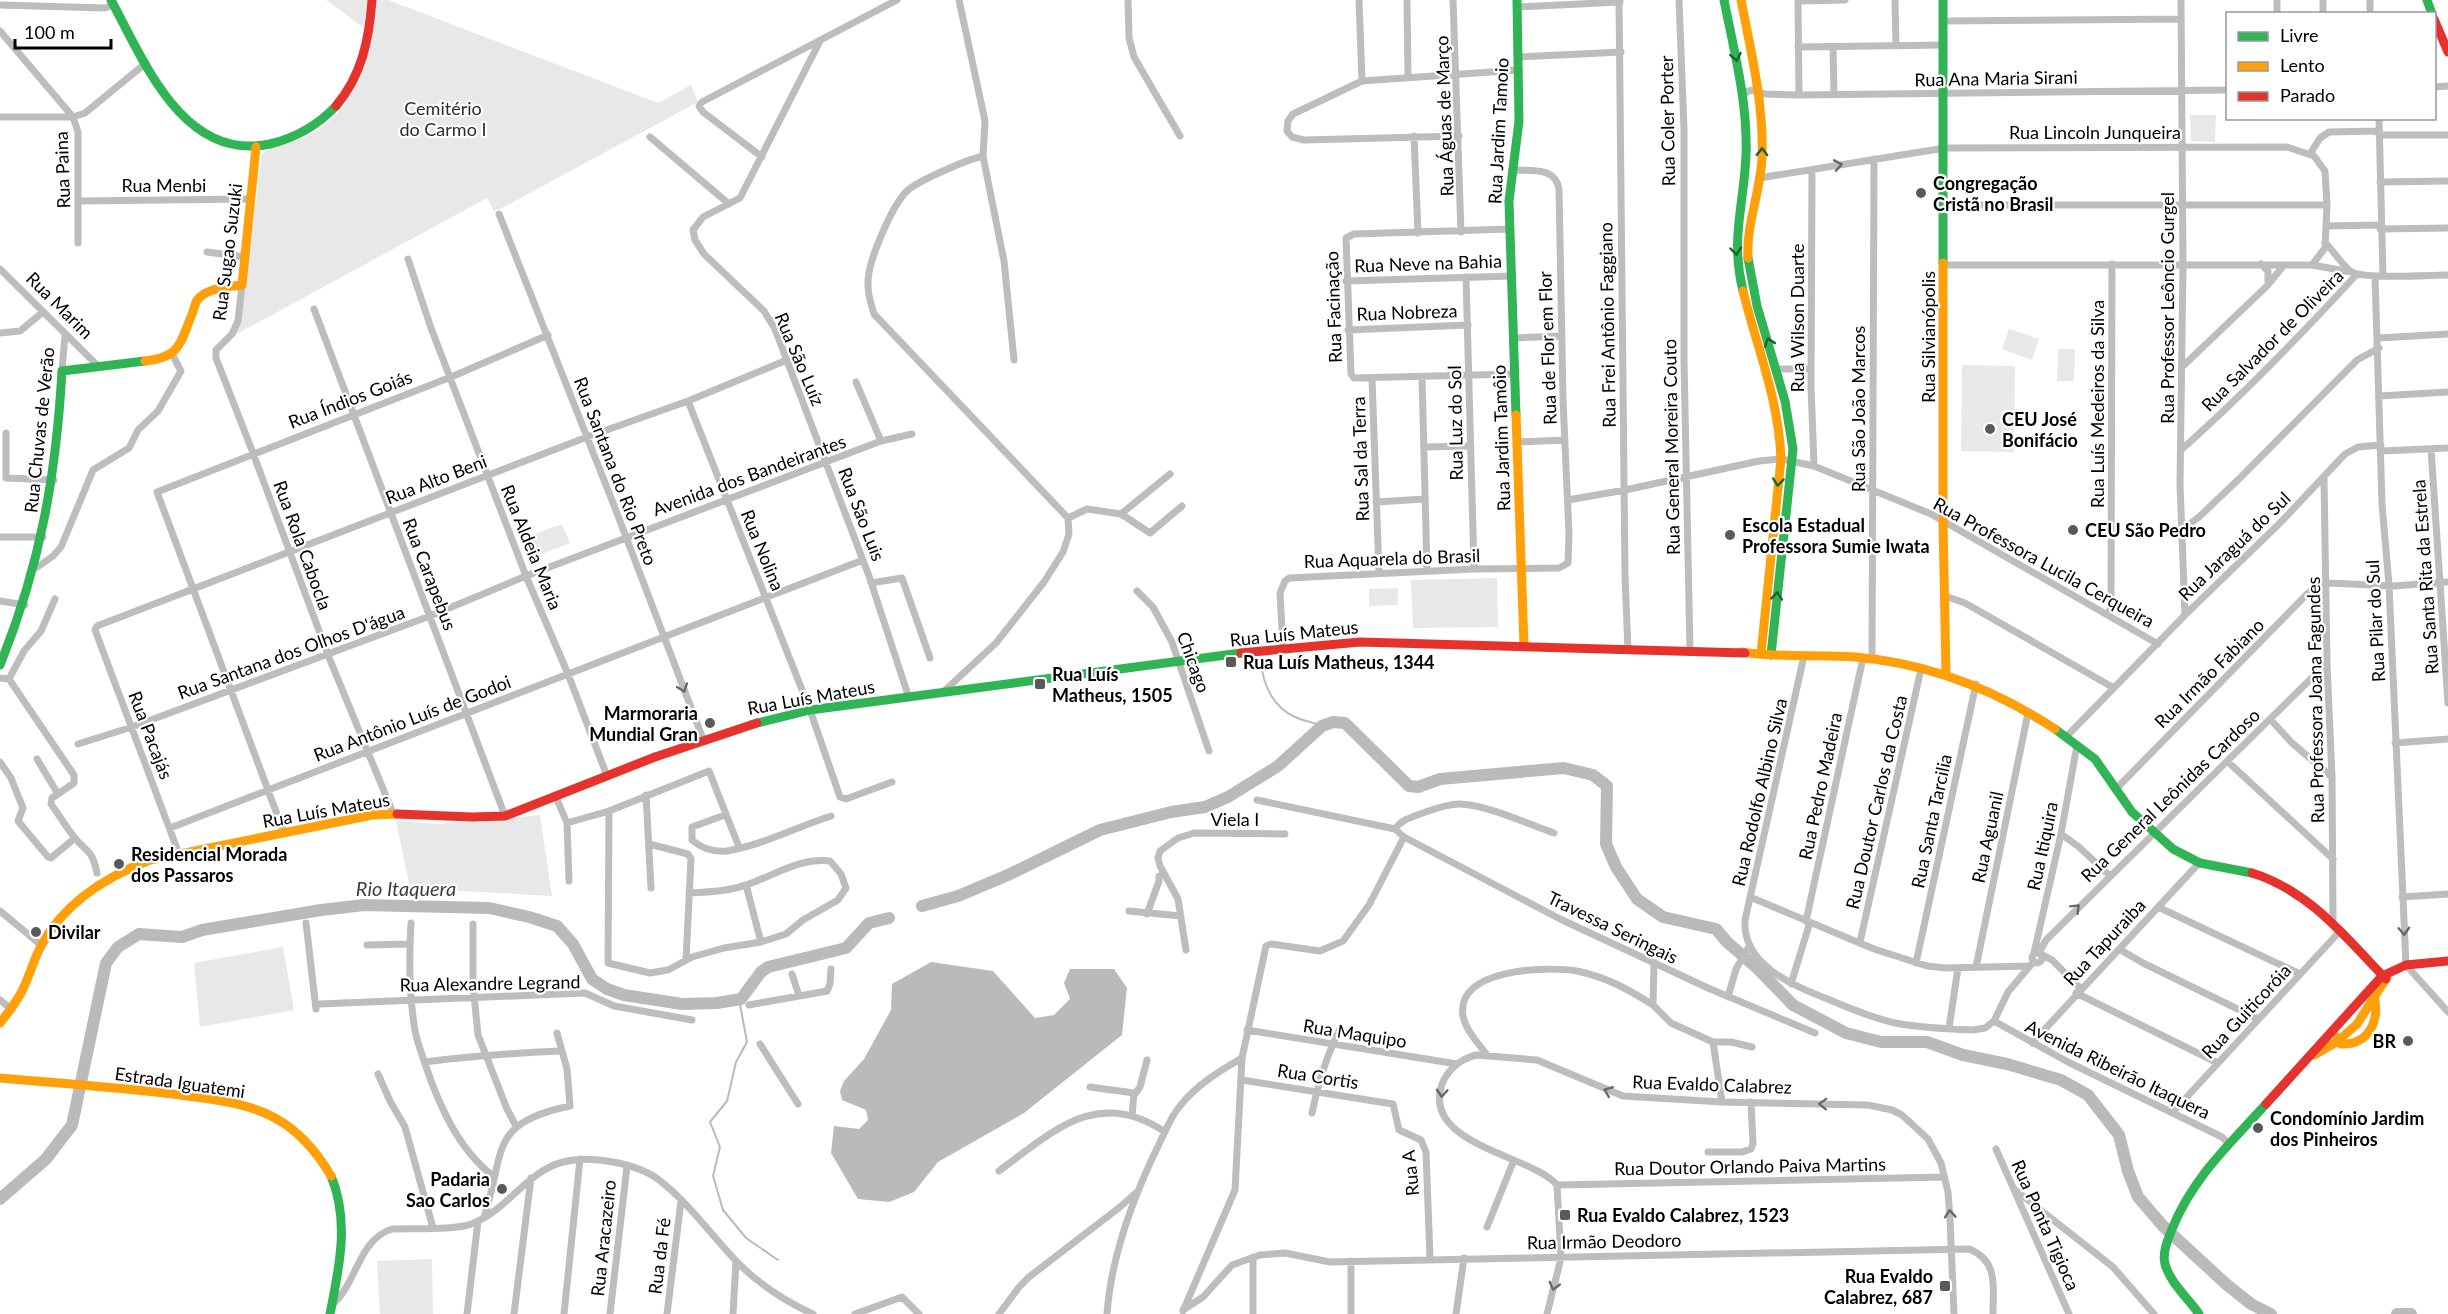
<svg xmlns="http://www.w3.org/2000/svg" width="2448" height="1314" font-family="Lato,sans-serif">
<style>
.green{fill:#e8e8e8}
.water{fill:#bababa}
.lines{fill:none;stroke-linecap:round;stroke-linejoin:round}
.stream{stroke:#bababa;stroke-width:2}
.river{stroke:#bababa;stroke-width:12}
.street{stroke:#bdbdbd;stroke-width:7}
.fast{stroke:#30b455;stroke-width:9}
.slow{stroke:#ff9f0a;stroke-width:9}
.jam{stroke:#e5322d;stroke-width:9}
.oneway{stroke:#1a632f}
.oneway2{stroke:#686868}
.poi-dot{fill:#595959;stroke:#fff;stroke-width:2}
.labels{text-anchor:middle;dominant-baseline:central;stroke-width:4.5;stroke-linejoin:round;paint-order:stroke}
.street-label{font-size:18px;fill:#000;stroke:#fff}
.park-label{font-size:18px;fill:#2c2c2c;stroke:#fff}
.poi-label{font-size:18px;font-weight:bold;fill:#000;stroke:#fff;text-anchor:start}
.water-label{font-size:20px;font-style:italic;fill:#3d3d3d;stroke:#fff}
</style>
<rect width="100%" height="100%" fill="#fff"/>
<path class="green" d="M326,0H368L363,27Z
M376,0H388L658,103L691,85L698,102L500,209L494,211L487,198L235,335L240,324L262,154C276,144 295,143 309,135C361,107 371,53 376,0Z
M2190,115H2216L2215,142L2191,141Z
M2009,329L2039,339L2032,360L2002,349Z
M2058,349H2075L2074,381H2057Z
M1962,365L2015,366L2014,452L1961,451Z
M562,524L570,543L529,559L521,539Z
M1497,578L1498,627L1413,628L1411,580Z
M1398,588V605L1369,606V589Z
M540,815L552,896L410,888L396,821L440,824Z
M283,947L294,1010L200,1027L194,963Z
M432,1259L433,1314H380L377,1261Z"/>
<path class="water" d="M931,962L993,971L1035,1018L1054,1015L1070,999L1064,983L1070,969H1114L1127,988L1122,1035L1024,1113L938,1162L914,1192L889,1202L858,1199L831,1153L834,1126L859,1129L868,1120L866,1110L842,1100L840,1091L844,1081L864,1059L891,1010L892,984Z"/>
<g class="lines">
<path class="stream" d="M1261,662C1263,685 1273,707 1295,717C1303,721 1313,722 1322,726
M739,999L747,1042L736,1062L727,1101L710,1122L720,1147L713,1176L723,1210L746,1238L778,1260"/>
<path class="river" d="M922,906L958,896L1008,875L1100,830L1171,812L1205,807L1228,797L1278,766L1322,726L1333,722L1345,723L1409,786L1418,787L1440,779L1564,768L1593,775L1607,786L1606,844L1616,867L1637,899L1663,917L1716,929L1727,942L1757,968L1793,1005L1846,1033L1881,1042H1927L1963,1055L2007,1064L2061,1080L2088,1095L2119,1135L2128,1171L2138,1197L2163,1226L2226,1284L2251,1304L2271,1314
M0,1199L46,1159L72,1125L106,963L118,947L139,934L182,937L202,930L321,910L364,905L489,908L529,917L557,926L573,944L592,979L607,989L624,995L682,1004L717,1003L741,999L761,972L768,967L846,948L869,923L889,918
M2397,1314H2411"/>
<path class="street" d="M959,0L985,121L983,156L1004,261L1014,360
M1128,0L1129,38L1134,57L1180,136
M1359,0L1362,81
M1407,0L1408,77
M1453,0L1461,232
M1619,0L1625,576L1628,650
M1679,0L1684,129V360L1690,652
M1798,0L1799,95
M1895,0L1896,46
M2181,0L2183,265L2180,484L2185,615
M2277,0V14
M2323,0V14
M2370,0V14
M1798,1L1845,0
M0,5L105,8L114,5
M1518,7L1620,2
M1943,21L2181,19
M0,31L73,117
M820,41L740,198L703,217L693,230L695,240L704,254L764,311L775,329L869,576L909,698
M1798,47L1944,45
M1833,47L1834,95
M1519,57L1621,52
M2434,87L2448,86
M1743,96L1748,91L1754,90L1765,94L1799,95L2228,90
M0,117H73
M2379,118L2383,276
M2379,135H2448
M1414,136L1418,233
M1459,136L1304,140L1292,137L1287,131L1288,121L1293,114L1362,81L1519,70
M650,137L729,204
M2310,154L2320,138L2329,132L2379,131
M983,156C966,160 920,180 908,190C893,203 872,254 869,273C866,288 870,301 874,314L1068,518L1087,509L1121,514L1170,474
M762,157L703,112L699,106L702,102L897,0
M1812,170L1811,386L1814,466
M1759,178L1945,148L2287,147L2314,156L2325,171L2327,205L2325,248L2312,265
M2380,182L2448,181
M78,201L250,199
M1945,205H2327
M499,214L615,508L703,739
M2326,226L2380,225
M1510,229L1354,234L1346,238L1351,374L1354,378L1515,374
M2380,229L2448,228
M2325,242C2333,251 2341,263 2350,271C2362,280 2430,275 2448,275
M78,243V132L73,117L85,113L146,63
M207,252L245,257
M408,259L431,328L526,576L568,674L607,776
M2261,264L2268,271V284
M1944,265H2312L2351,272
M0,269L97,365
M2375,276L2382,504L2389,585L2406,965L2448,1012
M1466,277L1474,569
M1346,281L1512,276
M242,285L238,321L232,334L216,350V358L253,453L328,655L393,813
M314,309L505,816
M1348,330L1468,325
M0,333L20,331L43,312
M1514,338L1562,336
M2379,338L2448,334
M2182,367L2267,286L2284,265
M1776,369H1811
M62,371L65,335
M1422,377L1427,571
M1372,379L1379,573
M856,382L881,441L912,434
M2379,396L2448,392
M688,401L810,710L840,797L846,799L892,782
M6,433V478L54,480
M1517,442L1565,440
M1424,447L1471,446
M2431,449L2448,703
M2181,450C2243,395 2301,335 2357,274
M2382,451L2448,448
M2324,479L2327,663L2332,777L2333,921
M1568,500L1625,490L1759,461L1781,459L1814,466L1931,514L2158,644
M1376,502L1425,499
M1121,514L1150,533L1182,506
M2183,529L2199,517L2241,477L2357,360L2379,348
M0,537H43
M36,568L53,556L61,547L93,470L129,448L138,430L158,411L181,371L172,354
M871,583L902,578L930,658
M1137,591L1153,607L1172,642L1209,751
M1945,596L1965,603L2114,688
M0,601L25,605
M2108,615L2111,606L2112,264
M1283,648L1280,593L1285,581L1289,578L1474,569L1559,568L1568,563L1569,534L1563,400L1559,189C1555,166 1530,171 1512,170
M1804,656L1745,920C1742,966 1795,986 1830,1000C1851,1009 1873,1018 1895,1023C1921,1028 1947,1029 1973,1030L1985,1028L1994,1021L2008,992L2034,961
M1872,660L1874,159
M0,678L9,679L24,651L41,631L55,599
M9,679L74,775V783L52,798L51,804C59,815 66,827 74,837C88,854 92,849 97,873
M942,693L996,643L1044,582L1063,552L1069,534L1068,518
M2270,719L2292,743L2332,777
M2066,737L2185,615L2281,522L2345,454L2358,447L2381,445
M2395,743L2448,739
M78,744L132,727L430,616L526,576L881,441
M37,759L58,794
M2227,761L2333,859
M0,762L11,778L23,808L18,821L48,857L51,858L75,838
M2115,790L2307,594L2320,584L2327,583L2394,586L2448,582
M646,795L651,888
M556,797L567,823L569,881
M1257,800L1395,829
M609,811L608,963L650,973L668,970L692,957L724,948L761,942L786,934L803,920L838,900L846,888L841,874L830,861C802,858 780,872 754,882C733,891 711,892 689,893
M725,815L692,827V840C701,848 714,852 727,851C762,845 797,827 831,816
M567,823L609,811L709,771L739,847
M170,828L863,560
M1395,829L1404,837L1560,919L1708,988L1815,1033
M1395,829C1402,819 1412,817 1423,813C1434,809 1447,804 1459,804C1485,804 1528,824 1554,833
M284,833L157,492L451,377L548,335
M2061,834L2079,847L2109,875
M649,844L688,854L691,859L686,960
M179,854L95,630L97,626L587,437L688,401L787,360
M746,885L761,942
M1750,897L1874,949L1927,966L1946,968L2030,966
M2402,897L2448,894
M2158,907L2300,974
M0,911L41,945
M1129,911L1181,916
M1147,914L1159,881V876
M1806,921L1863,658
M306,923L316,1009
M411,923C409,956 409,991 414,1024C415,1037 421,1051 425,1064C439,1105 458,1149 493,1176
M473,924V985L478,1035L507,1109L516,1126
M1860,942L1921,669
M367,945L410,944
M2119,949L2143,963L2258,1019
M1186,950L1178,899L1160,866L1158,858L1160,851L1178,838L1194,833L1285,834
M2032 958a5 5 0 1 1 10 0a5 5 0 1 1-10 0Z
M2034,953L2061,834L2077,745
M2039,953L2046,940C2139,848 2233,755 2327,663
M2041,954L2052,960L2081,989
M1916,963L1976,684
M1654,964L1653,1005L1671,1023L1713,1042L1722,1102
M1976,967L2028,713
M792,974L799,996
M1791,984L1810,922
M2076,993L2218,1063
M1728,997L1736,969L1750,945
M0,1000L11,1009
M320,1004L585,993L614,1006L692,1020
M749,1005L827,991L830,984L831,969
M1994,1021L2068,1062L2222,1137L2229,1144
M1949,1028L1958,968
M1247,1030L1457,1064
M1713,1042H1731L1752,1047
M2032,1043L2200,862
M760,1044L798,1104
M1487,1055C1479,1044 1466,1031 1463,1016C1455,968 1548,966 1577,971C1606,977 1628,989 1653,1005
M425,1062C470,1056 516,1053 561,1051
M378,1074L390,1101L405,1127L433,1228
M1242,1080L1393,1104L1399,1130L1421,1140L1426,1152L1430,1258
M1090,1087L1134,1093L1132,1116
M1135,1094L1140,1087L1147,1060
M1312,1113C1318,1084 1327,1054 1341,1027
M2172,1113L2341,930
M1996,1149L2069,1314
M1708,1152H1742L1751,1149L1753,1144L1751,1102
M999,1171C1052,1132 1098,1086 1165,1132
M1557,1185L1944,1177
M2014,1189L2113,1267L2154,1314
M484,1217C506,1152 487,1123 570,1106L567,1069L557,1033
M1487,1227L1514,1160
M1253,1257V1314
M334,1303C357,1282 359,1239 392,1229C414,1228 455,1231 474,1223C508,1209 526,1172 563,1162C591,1155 637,1163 659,1180C689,1203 712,1236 738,1263C760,1285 785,1301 813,1314
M1183,1310L1203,1297L1232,1265L1260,1255L1285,1253L1330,1262L1969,1249C1999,1261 1993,1287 1993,1314
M1183,1311L1235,1190L1242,1058L1266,946L1271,944L1320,951L1343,941L1369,905L1404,837
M467,1314L478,1221
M514,1314L531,1178
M564,1314L580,1159
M610,1314L627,1166
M667,1314L681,1201
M733,1314L736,1261
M855,1314L902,1297L919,1314
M999,1314L1019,1287L1029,1277L1120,1207L1138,1191
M1107,1314C1111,1257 1135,1193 1160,1142C1166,1130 1171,1116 1180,1106C1196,1085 1220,1071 1242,1058
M1351,1314V1261
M1456,1314L1464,1258
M1547,1314L1561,1258L1557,1185C1532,1155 1421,1145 1442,1084C1448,1069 1461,1059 1476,1055L1537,1060L1623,1096L1722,1102L1868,1105L1892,1110L1902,1115L1928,1139L1941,1163L1948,1192L1950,1219L1954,1314"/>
<path class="fast" d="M111,0C144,61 183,162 270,144C295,138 318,125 336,106
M1724,0C1734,51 1748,103 1746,155C1744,206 1730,238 1743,291
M1943,0V263
M2427,0L2432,14
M1748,258L1757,306L1785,401L1793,449L1771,655
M1516,415L1509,201L1519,121L1517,0
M0,665C40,566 56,477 62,371L145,361
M757,723L810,710L1241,653
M2055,729L2095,759L2132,812L2173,849L2200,863L2252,873
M330,1314C339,1268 350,1221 331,1176
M2199,1314C2189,1299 2170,1283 2165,1264C2162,1253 2168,1239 2172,1229C2193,1177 2229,1145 2266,1104"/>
<path class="slow" d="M1741,0C1751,52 1764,104 1762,157C1761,191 1746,223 1748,258
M1943,263V520L1946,674
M1743,291C1757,348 1779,400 1781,459L1761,654
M145,361C182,357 180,342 193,312C194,309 195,302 198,299C208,288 228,287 242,285L256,147
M1516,415L1524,646
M1741,652C1779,658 1817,654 1855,657C1928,663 1994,689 2055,729
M0,1023C8,1013 15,1004 21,993C29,978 33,961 41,946C64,903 105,877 150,860L372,815L397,814
M2337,1037L2341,1044C2369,1045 2380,1021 2374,996
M2314,1055L2338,1041L2357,1024L2387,977
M0,1078C58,1083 115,1087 173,1094C207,1099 244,1101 275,1118C299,1131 317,1152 331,1176"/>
<path class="jam" d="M2434,19L2448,52
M336,106C362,75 369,40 372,0
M1241,653L1360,642L1745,653
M397,814L472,817L505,816L655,757L757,723
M2252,873C2310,891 2345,937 2386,979
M2266,1104L2382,976L2406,965L2448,961"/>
</g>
<defs><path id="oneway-chevron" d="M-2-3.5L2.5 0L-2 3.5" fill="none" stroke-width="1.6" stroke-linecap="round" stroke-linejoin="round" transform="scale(1.5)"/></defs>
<g class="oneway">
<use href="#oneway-chevron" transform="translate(1736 57) rotate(79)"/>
<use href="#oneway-chevron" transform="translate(1762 152) rotate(-89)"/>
<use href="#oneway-chevron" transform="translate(1736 251) rotate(85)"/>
<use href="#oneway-chevron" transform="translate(1769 342) rotate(-109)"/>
<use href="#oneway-chevron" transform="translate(1778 482) rotate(96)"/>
<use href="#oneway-chevron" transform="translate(1777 596) rotate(-84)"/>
</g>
<g class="oneway2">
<use href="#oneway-chevron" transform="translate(1838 165) rotate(-10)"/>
<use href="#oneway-chevron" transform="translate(683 688) rotate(70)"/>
<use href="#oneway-chevron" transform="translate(2076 908) rotate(-45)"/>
<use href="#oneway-chevron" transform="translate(2404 931) rotate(87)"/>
<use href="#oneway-chevron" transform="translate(1608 1091) rotate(-158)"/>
<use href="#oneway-chevron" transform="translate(1442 1093) rotate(93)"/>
<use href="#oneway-chevron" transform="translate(1823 1104) rotate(-178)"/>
<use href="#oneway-chevron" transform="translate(1950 1214) rotate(-94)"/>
<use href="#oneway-chevron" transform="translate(1554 1286) rotate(105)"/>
</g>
<g class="poi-dot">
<circle cx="1921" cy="193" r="6"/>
<circle cx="1990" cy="429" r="6"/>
<circle cx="2073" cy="530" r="6"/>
<circle cx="1730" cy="535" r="6"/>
<rect x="1225" y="656" width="12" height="12" rx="3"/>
<rect x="1034" y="678" width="12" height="12" rx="3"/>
<circle cx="710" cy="723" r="6"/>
<circle cx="119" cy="864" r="6"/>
<circle cx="36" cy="932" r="6"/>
<circle cx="2408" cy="1041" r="6"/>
<circle cx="2258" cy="1128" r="6"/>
<circle cx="502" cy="1189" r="6"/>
<rect x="1559" y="1209" width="12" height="12" rx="3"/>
<rect x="1939" y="1280" width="12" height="12" rx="3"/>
</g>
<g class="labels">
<g class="street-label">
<text transform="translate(1996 78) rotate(-1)">Rua Ana Maria Sirani</text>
<text transform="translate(1444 116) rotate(-92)">Rua Águas de Março</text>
<text transform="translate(1667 121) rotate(-91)">Rua Coler Porter</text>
<text transform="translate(1498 131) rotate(-87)">Rua Jardim Tamoio</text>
<text x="2095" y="132">Rua Lincoln Junqueira</text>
<text transform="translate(62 170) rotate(-92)">Rua Paina</text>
<text x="164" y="185">Rua Menbi</text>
<text transform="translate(227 252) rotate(-83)">Rua Sugao Suzuki</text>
<text transform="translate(1428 263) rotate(-2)">Rua Neve na Bahia</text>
<text transform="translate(60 305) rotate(45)">Rua Marim</text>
<text transform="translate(1333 307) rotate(-92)">Rua Facinação</text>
<text transform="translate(2167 308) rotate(-90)">Rua Professor Leôncio Gurgel</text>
<text transform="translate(1407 312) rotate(-2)">Rua Nobreza</text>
<text transform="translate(1797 318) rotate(-90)">Rua Wilson Duarte</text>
<text transform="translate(1607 325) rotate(-91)">Rua Frei Antônio Faggiano</text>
<text transform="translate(1928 337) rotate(-90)">Rua Silvianópolis</text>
<text transform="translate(2272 340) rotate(-45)">Rua Salvador de Oliveira</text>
<text transform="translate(1547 348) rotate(-92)">Rua de Flor em Flor</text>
<text transform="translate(800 359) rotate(67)">Rua São Luíz</text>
<text transform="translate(350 399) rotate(-21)">Rua Índios Goiás</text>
<text transform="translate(2097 404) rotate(-90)">Rua Luís Medeiros da Silva</text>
<text transform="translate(1858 409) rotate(-90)">Rua São João Marcos</text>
<text transform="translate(1455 423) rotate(-91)">Rua Luz do Sol</text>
<text transform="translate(39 430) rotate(-84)">Rua Chuvas de Verão</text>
<text transform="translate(1501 438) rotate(-92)">Rua Jardim Tamôio</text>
<text transform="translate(1671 447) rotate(-91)">Rua General Moreira Couto</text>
<text transform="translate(1360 459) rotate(-92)">Rua Sal da Terra</text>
<text transform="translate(616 471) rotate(69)">Rua Santana do Rio Preto</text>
<text transform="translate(749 475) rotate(-20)">Avenida dos Bandeirantes</text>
<text transform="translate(436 479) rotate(-21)">Rua Alto Beni</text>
<text transform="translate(862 514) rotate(69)">Rua São Luis</text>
<text transform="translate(303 545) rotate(70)">Rua Rola Cabocla</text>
<text transform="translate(2234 546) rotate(-44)">Rua Jaraguá do Sul</text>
<text transform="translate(532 547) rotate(68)">Rua Aldeia Maria</text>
<text transform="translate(763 550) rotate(68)">Rua Nolina</text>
<text transform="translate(1392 558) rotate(-2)">Rua Aquarela do Brasil</text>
<text transform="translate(2044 562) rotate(29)">Rua Professora Lucila Cerqueira</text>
<text transform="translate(430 574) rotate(69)">Rua Carapebus</text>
<text transform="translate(2425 577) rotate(-94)">Rua Santa Rita da Estrela</text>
<text transform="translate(2375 621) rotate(-93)">Rua Pilar do Sul</text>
<text transform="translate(1294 633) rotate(-6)">Rua Luís Mateus</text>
<text transform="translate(291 652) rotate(-20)">Rua Santana dos Olhos D'água</text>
<text transform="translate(1194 662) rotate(70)">Chicago</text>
<text transform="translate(2209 673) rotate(-45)">Rua Irmão Fabiano</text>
<text transform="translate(811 697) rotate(-10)">Rua Luís Mateus</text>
<text transform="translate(2315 700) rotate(-91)">Rua Professora Joana Fagundes</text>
<text transform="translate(412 718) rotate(-21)">Rua Antônio Luís de Godoi</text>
<text transform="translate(151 735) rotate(69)">Rua Pacajás</text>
<text transform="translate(1820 786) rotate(-78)">Rua Pedro Madeira</text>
<text transform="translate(1759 792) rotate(-77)">Rua Rodolfo Albino Silva</text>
<text transform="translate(2170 795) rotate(-44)">Rua General Leônidas Cardoso</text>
<text transform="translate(1876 802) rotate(-77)">Rua Doutor Carlos da Costa</text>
<text transform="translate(326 810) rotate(-10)">Rua Luís Mateus</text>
<text x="1235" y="819">Viela I</text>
<text transform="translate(1931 821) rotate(-78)">Rua Santa Tarcilia</text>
<text transform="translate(1987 837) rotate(-78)">Rua Aguanil</text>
<text transform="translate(2042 846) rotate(-78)">Rua Itiquira</text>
<text transform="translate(1613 927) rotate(26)">Travessa Seringais</text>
<text transform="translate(2104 942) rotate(-47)">Rua Tapuraiba</text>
<text transform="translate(490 983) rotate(-1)">Rua Alexandre Legrand</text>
<text transform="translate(2246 1011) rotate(-47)">Rua Guiticoróia</text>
<text transform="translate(1355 1033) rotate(9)">Rua Maquipo</text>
<text transform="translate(2118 1069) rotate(26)">Avenida Ribeirão Itaquera</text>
<text transform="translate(1318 1076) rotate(9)">Rua Cortis</text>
<text transform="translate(180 1082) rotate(8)">Estrada Iguatemi</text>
<text transform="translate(1712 1084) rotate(2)">Rua Evaldo Calabrez</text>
<text transform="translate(1750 1166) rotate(-1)">Rua Doutor Orlando Paiva Martins</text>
<text transform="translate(1410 1173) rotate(-96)">Rua A</text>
<text transform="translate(2046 1225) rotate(66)">Rua Ponta Tigioca</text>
<text transform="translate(603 1238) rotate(-84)">Rua Aracazeiro</text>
<text transform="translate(1604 1241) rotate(-1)">Rua Irmão Deodoro</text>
<text transform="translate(659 1256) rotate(-83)">Rua da Fé</text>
</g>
<g class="park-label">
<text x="443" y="108">Cemitério<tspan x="443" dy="21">do Carmo I</tspan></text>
</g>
<g class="poi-label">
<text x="1933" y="183">Congregação<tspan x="1933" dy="21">Cristã no Brasil</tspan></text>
<text x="2002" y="419">CEU José<tspan x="2002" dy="21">Bonifácio</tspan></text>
<text x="1742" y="525">Escola Estadual<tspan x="1742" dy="21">Professora Sumie Iwata</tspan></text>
<text x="2085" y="530">CEU São Pedro</text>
<text x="1243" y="662">Rua Luís Matheus, 1344</text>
<text x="1052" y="674">Rua Luís<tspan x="1052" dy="21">Matheus, 1505</tspan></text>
<text x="698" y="713" text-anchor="end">Marmoraria<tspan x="698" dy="21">Mundial Gran</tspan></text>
<text x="131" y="854">Residencial Morada<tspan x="131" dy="21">dos Passaros</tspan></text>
<text x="48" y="932">Divilar</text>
<text x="2396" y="1041" text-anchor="end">BR</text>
<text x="2270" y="1118">Condomínio Jardim<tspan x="2270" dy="21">dos Pinheiros</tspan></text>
<text x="490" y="1179" text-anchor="end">Padaria<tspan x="490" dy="21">Sao Carlos</tspan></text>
<text x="1577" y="1215">Rua Evaldo Calabrez, 1523</text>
<text x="1933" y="1276" text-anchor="end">Rua Evaldo<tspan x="1933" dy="21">Calabrez, 687</tspan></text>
</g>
<g class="water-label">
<text x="406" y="888">Rio Itaquera</text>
</g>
</g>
<rect x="2226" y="12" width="210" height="108" fill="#ffffff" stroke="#999999" stroke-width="1.5"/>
<rect x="2238" y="32" width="30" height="9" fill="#30b455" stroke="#999999" stroke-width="1.5"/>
<text x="2280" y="42" font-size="18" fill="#000000">Livre</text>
<rect x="2238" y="62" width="30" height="9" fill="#ff9f0a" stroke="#999999" stroke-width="1.5"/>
<text x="2280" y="72" font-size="18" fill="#000000">Lento</text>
<rect x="2238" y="92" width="30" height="9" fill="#e5322d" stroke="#999999" stroke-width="1.5"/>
<text x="2280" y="102" font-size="18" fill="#000000">Parado</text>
<path d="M15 39v9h96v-9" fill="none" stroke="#000000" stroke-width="3"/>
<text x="24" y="39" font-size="18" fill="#000000" stroke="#ffffff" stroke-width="4.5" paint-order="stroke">100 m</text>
</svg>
